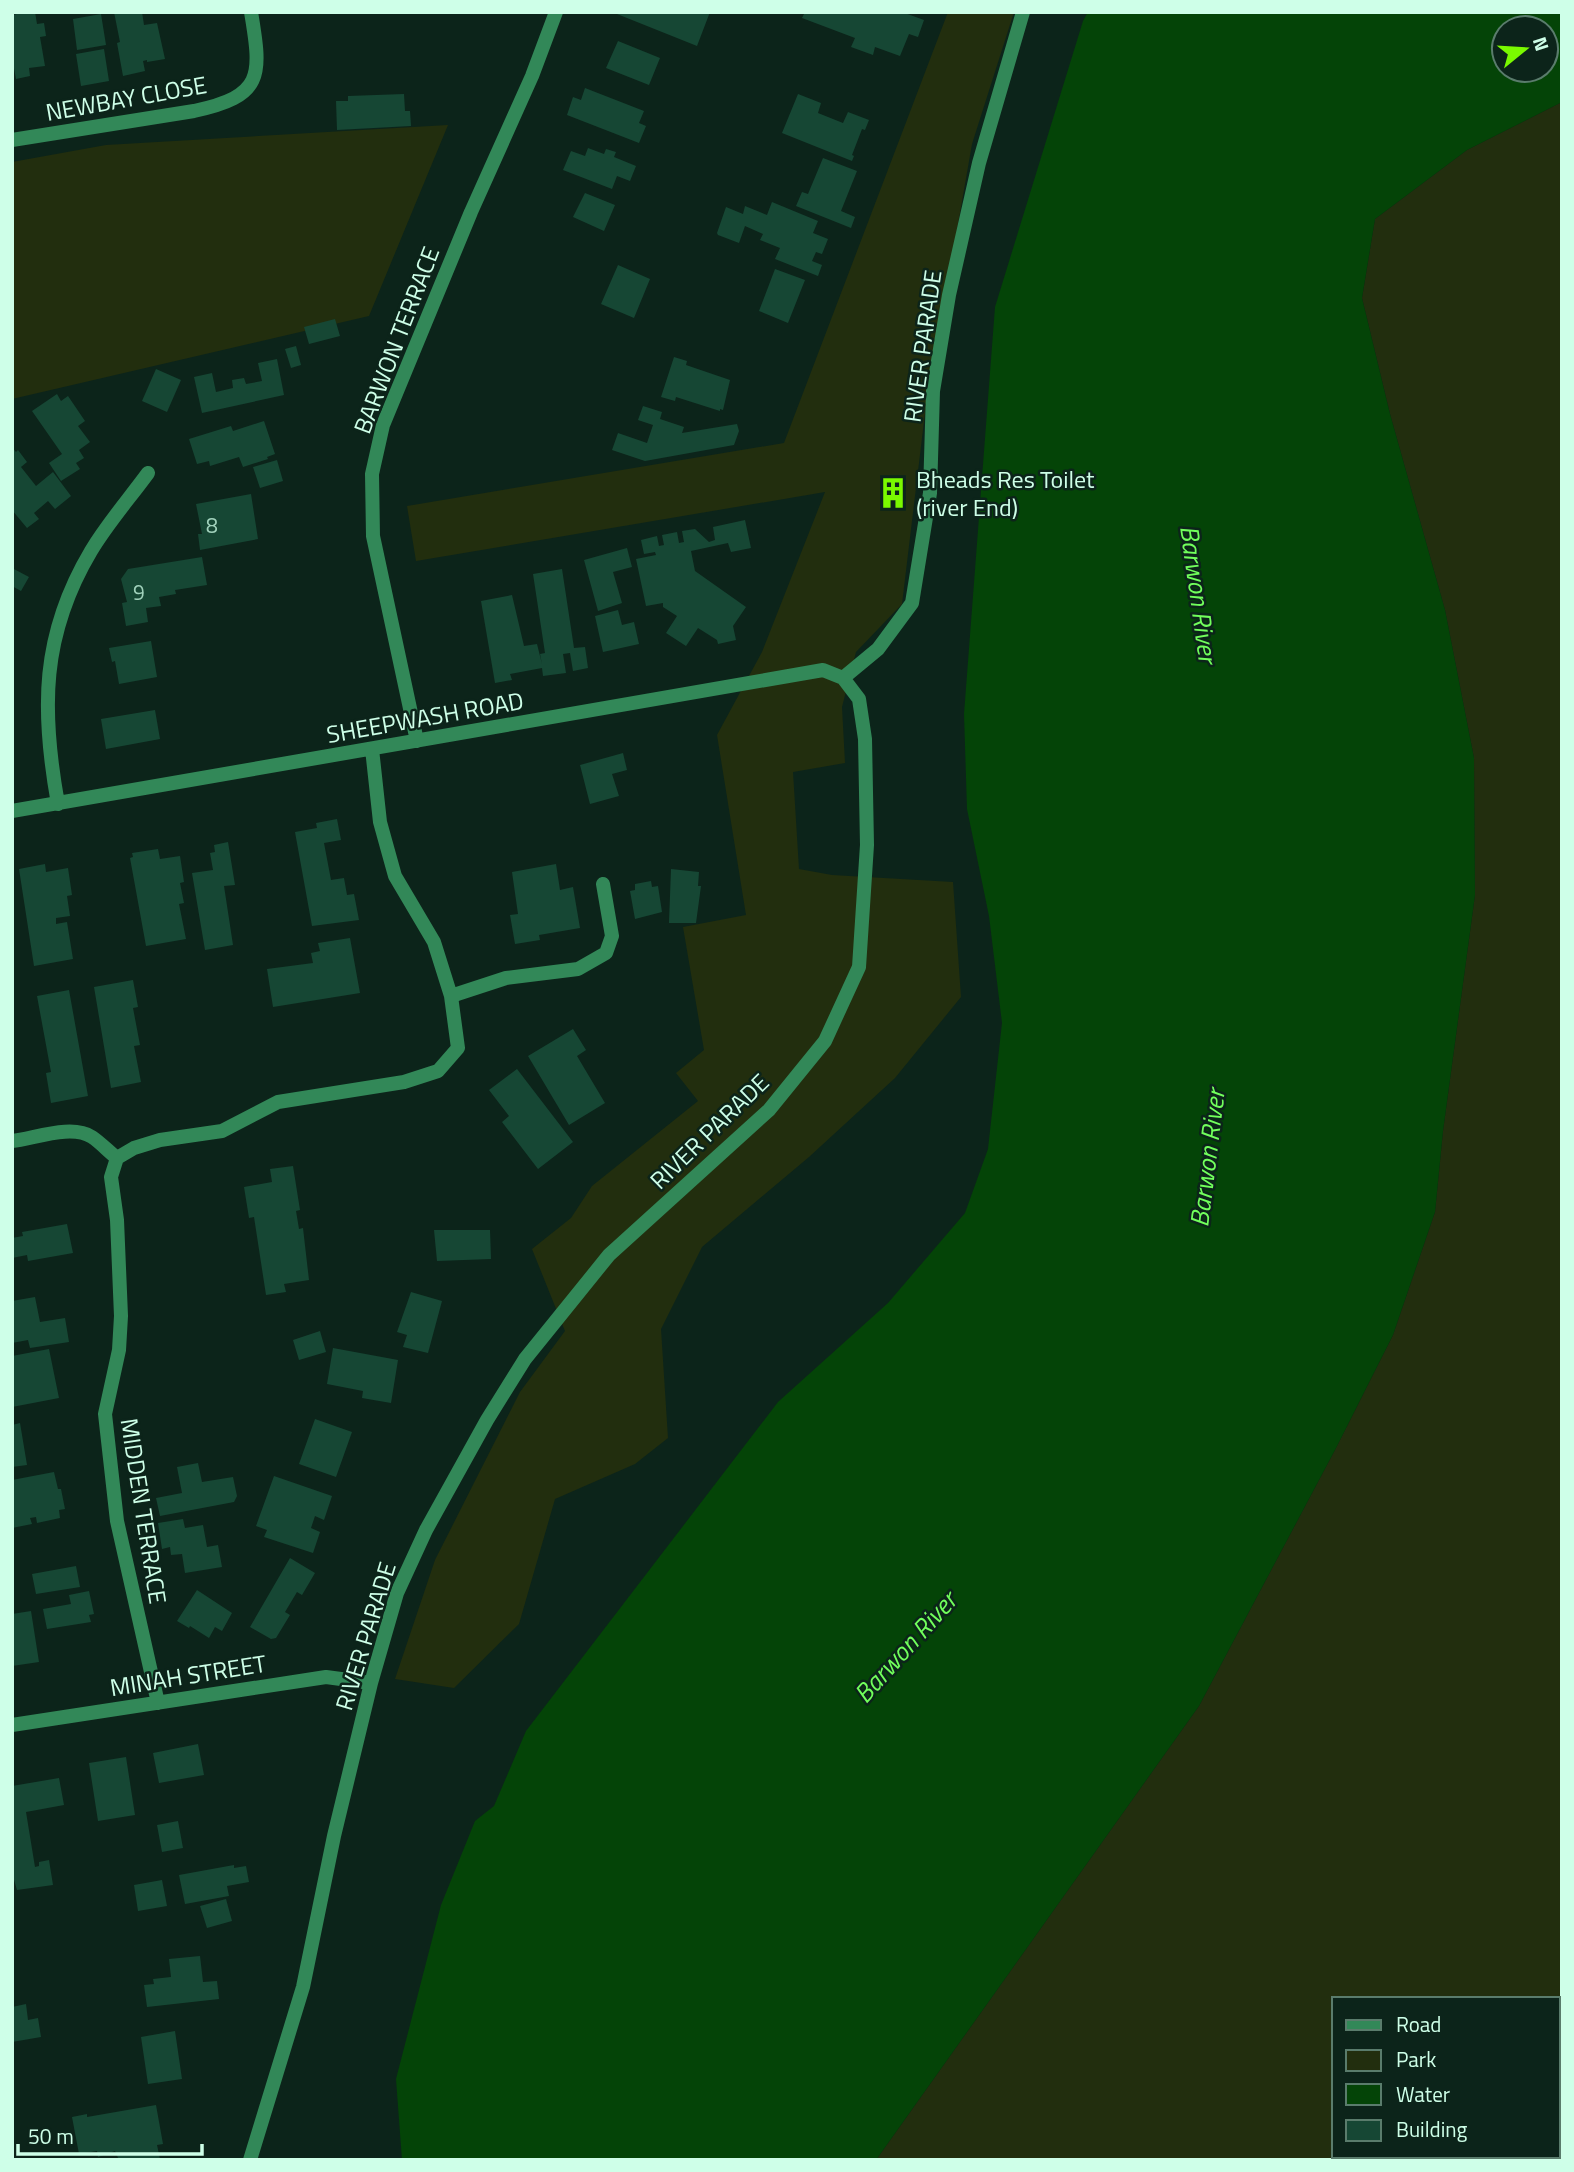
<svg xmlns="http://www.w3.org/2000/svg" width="1574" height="2172" font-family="'Titillium Web',sans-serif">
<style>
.green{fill:#222e0e;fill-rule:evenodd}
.water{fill:#044407;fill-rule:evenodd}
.building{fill:#164734}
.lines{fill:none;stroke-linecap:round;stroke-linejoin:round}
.minor{stroke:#328858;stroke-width:14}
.labels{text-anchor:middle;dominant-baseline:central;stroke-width:5;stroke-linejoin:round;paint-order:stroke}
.number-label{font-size:21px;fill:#a0d1bb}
.street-label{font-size:24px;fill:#ceffe8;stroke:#0c241a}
.poi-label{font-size:24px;fill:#ceffe8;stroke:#0c241a;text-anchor:start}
.water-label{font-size:26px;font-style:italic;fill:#71ff5c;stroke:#0c241a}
</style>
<rect width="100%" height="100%" fill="#0c241a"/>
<path class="green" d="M948,12H1014L972,144L925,413L902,604L856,652L842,707L845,763L793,772L799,869L832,875L953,882L961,997L895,1078L809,1157L702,1247L661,1329L668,1438L635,1464L555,1499L519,1624L454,1688L395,1679L435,1560L520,1392L565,1331L532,1249L571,1218L592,1186L698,1101L676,1073L704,1050L683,927L746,915L717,735L762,652L825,492L416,561L407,506L784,443Z
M1562,102V2160H876L1199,1706L1336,1448L1393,1335L1435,1212L1443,1131L1475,895L1474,758L1445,610L1390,414L1362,298L1375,219L1467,150ZM1334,1999H1558V2156H1334Z
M448,125L369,316L12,399V162L106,145Z"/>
<path class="water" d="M1088,12H1562V102L1467,150L1375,219L1362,298L1390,414L1445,610L1474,758L1475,895L1443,1131L1435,1212L1393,1335L1336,1448L1199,1706L876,2160H402L396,2079L441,1905L475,1821L494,1806L526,1731L778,1402L888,1303L965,1213L988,1149L1002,1023L989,916L967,809L964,714L995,307L1083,21ZM1504,28H1546V70H1504Z"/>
<path class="building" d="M27,12H35L37,24L44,23L46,36L40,37L45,66L29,68L30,76L16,79L12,58V15Z
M114,12H142L144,25L157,23L165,59L147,62V60L143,61L145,71L123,76L117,43L120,42Z
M612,12H710L697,46Z
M805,12H902L924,20L918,37L909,34L900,56L875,47L873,55L851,47L855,38L802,18Z
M101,14L106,45L77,50L73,19Z
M618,41L660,58L649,85L606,68Z
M104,49L109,81L81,86L76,54Z
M585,88L644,111L639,123L646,126L639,143L567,115L573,97L581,100Z
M404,94L405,111H410L411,126L337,130L336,101H348V96Z
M798,94L821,103L818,113L843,123L848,112L869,120L865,130L862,129L852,155L854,156L852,161L782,133Z
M588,148L604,154L606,149L616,152L614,157L636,166L630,181L617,176L612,189L563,170L571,151L585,156Z
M823,158L857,171L841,211L855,217L851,228L796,206L802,192L808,194Z
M585,193L615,205L604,231L573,217Z
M772,202L818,221L813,233L828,239L822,254L816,252L812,261L822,265L818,276L775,259L780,248L760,240L763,234L745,226L739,243L718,235L717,233L726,207L743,214L745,206L767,215Z
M618,265L650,279L634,318L601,304Z
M775,269L805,280L788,323L759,311Z
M335,319L340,336L309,344L304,327Z
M296,346L301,365L291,368L285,349Z
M674,357L687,361L686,365L730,380L723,410L720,409V411L676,397L675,401L661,397Z
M277,359L284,395L202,413L194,377L212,373L216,392L233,388L232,380L244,378L246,384L262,381L258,363Z
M156,369L181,380L167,412L142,401Z
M57,394L61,401L68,396L85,421L78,426L90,442L79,450L84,458L76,463L80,469L61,481L49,463L62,454L32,411Z
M643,406L662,412L660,419L684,427L682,433L737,424L739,431L734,445L645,461L612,450L618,433L647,443L653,425L638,420Z
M264,421L275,454L267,457L268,459L243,467L239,457L210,466L209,461L197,464L189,439L231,426L233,431Z
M12,447L16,452L18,450L27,462L21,467L36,486L53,472L71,496L55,509L48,501L34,513L39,519L27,528L12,510Z
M277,460L283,481L260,488L253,467Z
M885,483L895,484V486L903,489L901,502L897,501V498L890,497V500H883Z
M251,494L258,539L200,550L198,534H202L196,504Z
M745,520L751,548L731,552L728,543L691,551L695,571L746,607L733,626L736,640L718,644L717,640L698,628L686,646L666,633L677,616L663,607V603L646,606L636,559L656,555L655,552L644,554L641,540L657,536L659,546L664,545L662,535L677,532L679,543L684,542L682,531L695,529L709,542L715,540L713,527Z
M627,548L632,567L613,572L622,603L598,611L584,560Z
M202,557L207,585L175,590L176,594L159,597L161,606L146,608L148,622L126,626L122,603L127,602L121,579L128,569Z
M12,568L29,577L21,591L12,586Z
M562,569L574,648L585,647L588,668L573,671L570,653L563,654L566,673L543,676L542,668L510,674L512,680L495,683L481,601L512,595L524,646L537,644L542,664L540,654L545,653L533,574Z
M618,610L622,625L634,622L639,644L603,652L595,616Z
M151,641L157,677L119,684L115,661L112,662L109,648Z
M155,710L160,739L106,749L101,719Z
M623,753L627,770L612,774L619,796L590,804L580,765Z
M337,819L341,840L324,843L331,880L344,878L347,895L354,894L359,920L312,926L295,832L317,828L316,823Z
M228,842L235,885L224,886L233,945L205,950L192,873L213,870L210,853L215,852L214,845Z
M158,849L160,859L180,856L184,882L180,883L184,903L179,904L186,939L146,946L130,858L133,857L132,853Z
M45,864L46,872L68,868L72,895L67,896L70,916L56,918V924L67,922L73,959L34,966L19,869Z
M556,864L560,890L573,887L580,928L539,935L540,940L515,944L510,915L518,914L512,872Z
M671,869L699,872L698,886H701L696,923H669Z
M651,881L652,887L658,886L662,912L635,919L630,891L635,890V884Z
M350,938L360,993L273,1007L267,969L313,963L311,953L320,951L318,943Z
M133,980L138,1007L133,1008L140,1045L134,1046L141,1082L111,1088L94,987Z
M69,990L88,1096L51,1103L46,1073L51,1072L37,996Z
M573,1029L586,1050L577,1056L605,1103L569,1125L528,1056Z
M517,1069L573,1142L538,1169L502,1122L509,1116L489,1090Z
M293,1166L300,1210L296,1211L299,1229L303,1228L309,1280L284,1284L286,1292L266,1295L254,1217L249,1218L244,1187L272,1182L270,1169Z
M67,1224L73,1253L28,1261L27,1255L12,1258V1238L23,1236L22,1232Z
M434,1230H490L491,1259L437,1261Z
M411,1292L442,1301L428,1353L403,1347L407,1335L397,1332Z
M35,1297L40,1322L65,1318L69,1342L30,1348L28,1340L12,1343V1301Z
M320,1331L326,1352L299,1360L293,1340Z
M333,1348L398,1360L391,1403L362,1398L363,1391L327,1384Z
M49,1349L59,1398L12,1407V1356Z
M315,1419L352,1432L336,1477L299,1464Z
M20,1423L27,1465L12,1467V1425Z
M198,1463L202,1482L233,1477L237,1496L234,1502L160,1516L156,1498L182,1493L177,1467Z
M54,1472L58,1489H61L65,1509L59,1510L60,1518L37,1523L36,1517L30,1518L32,1524L12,1528V1480Z
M274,1476L332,1496L324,1520L315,1516L311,1528L320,1532L313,1553L264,1537L267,1530L256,1526Z
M183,1519L185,1528L203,1525L207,1547L218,1545L222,1567L185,1573L182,1554L171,1555L170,1547L162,1549L158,1523Z
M290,1558L315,1573L302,1595L297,1592L285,1612L290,1615L276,1638L271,1639L250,1627Z
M76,1566L80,1587L36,1594L32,1574Z
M197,1590L232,1613L222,1631L215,1627L209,1638L190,1626L189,1628L177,1621Z
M89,1591L94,1614L89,1615L91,1622L47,1629L43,1609L71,1604L69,1595Z
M31,1611L39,1662L12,1666V1614Z
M198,1744L204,1775L159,1783L153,1753Z
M126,1757L135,1815L98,1821L89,1763Z
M59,1778L64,1805L26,1812L35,1867L39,1866V1862L49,1860L53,1885L17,1890L12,1873V1786Z
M178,1821L183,1848L162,1852L157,1825Z
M234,1865V1868L246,1866L249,1882L227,1886L229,1896L185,1904L179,1875Z
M162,1880L167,1906L138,1911L134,1885Z
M226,1899L232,1921L207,1928L200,1906Z
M200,1956L203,1982L217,1981L219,1999L147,2007L144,1985L154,1984L153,1979L171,1977L169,1959Z
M26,2004L28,2020L38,2018L41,2037L12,2042V2007Z
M175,2031L182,2079L148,2084L141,2037Z
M156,2105L163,2144L157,2145L160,2159L119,2160L115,2151L98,2157L97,2151L79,2154L72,2117L87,2114V2117Z"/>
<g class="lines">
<path class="minor" d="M12,140L194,111C263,96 262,77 251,12
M843,678L878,649L912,603L930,493L933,391L949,295L979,163L1023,12
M417,741L373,536L372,474L383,425L471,212L532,76L556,12
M58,804C41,710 41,635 91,551C107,524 129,499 148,473
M12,811L823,670L843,678
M451,996L506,978L578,969L606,953L612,936L603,884
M12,1141C36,1138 72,1124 92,1137C101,1143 109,1152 117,1158
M158,1703L117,1521L105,1414L119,1350L121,1316L117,1220L111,1177L117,1158L134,1148L160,1140L222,1131L278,1102L404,1082L438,1071L458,1048L451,996L434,942L395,876L380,822L372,749
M12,1725L326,1677L371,1683
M250,2160L303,1987L334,1836L371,1683L397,1593L426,1530L487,1420L525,1359L609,1255L769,1110L825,1041L859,967L867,845L865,739L859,699L843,678"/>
</g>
<defs>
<symbol id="building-bare" viewBox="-9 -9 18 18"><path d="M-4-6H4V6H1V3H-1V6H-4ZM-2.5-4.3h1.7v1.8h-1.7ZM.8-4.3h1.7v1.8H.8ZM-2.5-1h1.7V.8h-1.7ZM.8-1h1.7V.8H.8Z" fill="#7af900" stroke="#0c241a" stroke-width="2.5" paint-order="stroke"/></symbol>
</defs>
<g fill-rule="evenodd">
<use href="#building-bare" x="871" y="471" width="44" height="44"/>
</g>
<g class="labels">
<g class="number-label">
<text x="212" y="525">8</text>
<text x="139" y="592">9</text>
</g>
<g class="street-label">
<text transform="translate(126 98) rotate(-10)">NEWBAY CLOSE</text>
<text transform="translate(396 340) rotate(-69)">BARWON TERRACE</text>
<text transform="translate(922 346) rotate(-82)">RIVER PARADE</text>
<text transform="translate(425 717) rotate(-10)">SHEEPWASH ROAD</text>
<text transform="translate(709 1131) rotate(-44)">RIVER PARADE</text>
<text transform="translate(144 1511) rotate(81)">MIDDEN TERRACE</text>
<text transform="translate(365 1636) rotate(-73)">RIVER PARADE</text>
<text transform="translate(188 1675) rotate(-9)">MINAH STREET</text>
</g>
<g class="poi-label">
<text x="916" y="479">Bheads Res Toilet<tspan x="916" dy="28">(river End)</tspan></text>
</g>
<g class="water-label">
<text transform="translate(1199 594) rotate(82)">Barwon River</text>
<text transform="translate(1207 1158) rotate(-83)">Barwon River</text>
<text transform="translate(905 1647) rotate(-48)">Barwon River</text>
</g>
</g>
<rect width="1574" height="2172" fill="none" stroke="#ceffe8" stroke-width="28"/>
<rect x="1332" y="1997" width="228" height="161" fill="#0c241a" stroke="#5a7c6c" stroke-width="2"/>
<rect x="1346" y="2020" width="35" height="10" fill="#328858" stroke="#5a7c6c" stroke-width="2"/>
<text x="1396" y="2032" font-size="21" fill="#ceffe8">Road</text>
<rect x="1346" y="2050" width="35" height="21" fill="#222e0e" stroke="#5a7c6c" stroke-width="2"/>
<text x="1396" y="2067" font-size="21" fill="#ceffe8">Park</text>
<rect x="1346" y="2084" width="35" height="21" fill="#044407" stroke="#5a7c6c" stroke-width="2"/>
<text x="1396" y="2102" font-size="21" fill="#ceffe8">Water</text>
<rect x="1346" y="2120" width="35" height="21" fill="#164734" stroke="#5a7c6c" stroke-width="2"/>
<text x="1396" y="2137" font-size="21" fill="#ceffe8">Building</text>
<g transform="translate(1525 49) rotate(72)"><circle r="33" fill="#0c241a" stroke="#5a7c6c" stroke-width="2"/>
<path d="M0-5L12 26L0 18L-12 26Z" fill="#7af900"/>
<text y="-10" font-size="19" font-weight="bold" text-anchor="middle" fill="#ceffe8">N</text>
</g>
<path d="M18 2144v10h184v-10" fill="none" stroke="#ceffe8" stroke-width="3.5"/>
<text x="28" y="2144" font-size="21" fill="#ceffe8" stroke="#0c241a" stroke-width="5" paint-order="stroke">50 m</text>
</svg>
